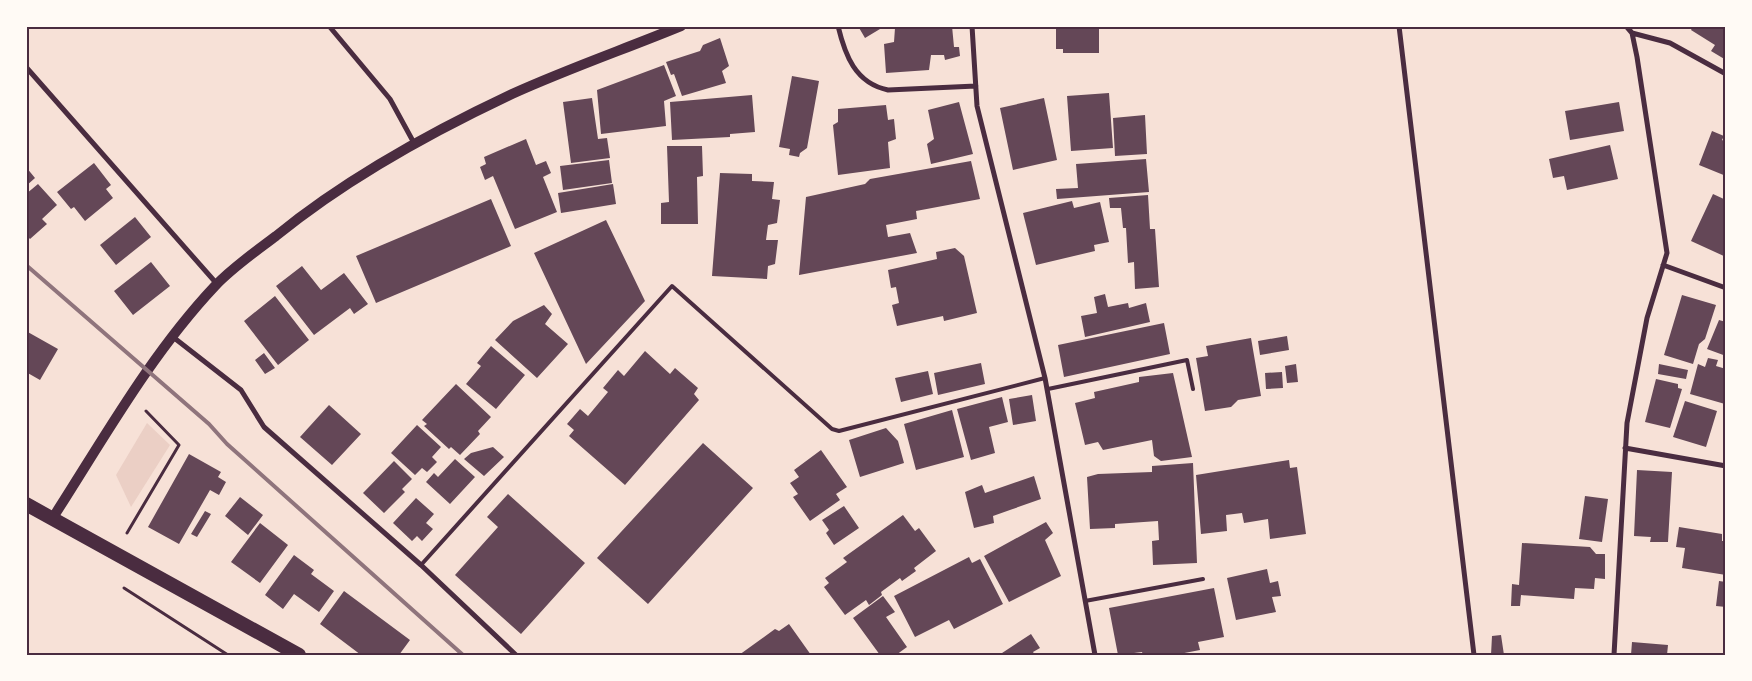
<svg xmlns="http://www.w3.org/2000/svg" width="1752" height="681" font-family="Roboto,sans-serif">
<style>
.green{fill:#ebcfc5}
.building{fill:#644757}
.lines{fill:none;stroke-linecap:round;stroke-linejoin:round}
.path{stroke:#4a2c40;stroke-width:3}
.service{stroke:#4a2c40;stroke-width:4}
.minor{stroke:#4a2c40;stroke-width:5}
.secondary{stroke:#4a2c40;stroke-width:10}
.trunk{stroke:#4a2c40;stroke-width:14}
.rail{stroke:#8f747c;stroke-width:4}
.neatline{fill:none;stroke:#4a2c40;stroke-width:2}
</style>
<rect width="100%" height="100%" fill="#f7e1d7"/>
<path class="green" d="M147,423L170,445L131,507L116,475Z"/>
<path class="building" d="M858,26H885L865,38Z
M952,26L954,47H959L960,56L945,60L944,55H931L929,70L886,73L884,44L894,42L895,28Z
M1056,26H1099V53H1063V49H1056Z
M1693,26H1726V60L1711,51L1715,45L1691,30Z
M720,38L729,66L722,71L726,83L682,96L674,74L671,75L666,62L700,51L703,45Z
M664,65L676,96L664,101L666,126L601,134L597,90Z
M792,76L819,81L807,148L800,153L799,157L789,155L790,149L779,147Z
M1109,93L1113,148L1071,151L1067,96Z
M752,95L755,132L730,134V137L672,140L670,102Z
M592,98L598,139L607,138L610,158L571,163L563,102Z
M1044,98L1057,160L1013,170L1000,108Z
M959,102L973,154L931,164L927,144L934,139L928,110Z
M1619,102L1624,131L1570,140L1565,111Z
M886,105L888,120L894,119L896,139L888,142L890,168L838,175L833,125L838,122V109Z
M1145,115L1147,154L1115,156L1113,118Z
M1712,131L1724,136L1722,140L1726,142V176L1699,165Z
M526,139L536,165L546,161L551,173L543,177L557,212L515,229L493,176L485,180L480,167L486,164L484,157Z
M1610,145L1618,179L1567,190L1564,176L1553,178L1549,159Z
M667,146H702L703,176L697,177L698,224H661V203L669,202Z
M1146,159L1149,192L1057,199L1056,189L1078,188L1076,164Z
M609,160L612,183L563,190L560,166Z
M971,161L980,199L916,211L917,219L886,225L888,237L910,233L917,253L799,275L806,197L865,184L870,179Z
M94,163L111,185L106,189L113,198L85,221L74,207L71,209L57,192Z
M26,167L35,178L26,186Z
M720,173L752,174V181L774,182L772,199L780,200L777,223L768,225L766,240H778L775,264L768,266L767,279L712,276Z
M38,184L57,205L42,219L47,224L30,239L26,235V194Z
M613,184L616,204L561,213L558,193Z
M1713,194L1726,200V257L1691,241Z
M1148,195L1150,229H1155L1159,287L1135,289L1134,262L1128,263L1126,228H1123L1121,208H1110L1109,198Z
M491,199L511,246L376,303L356,256Z
M1072,201L1074,208L1100,202L1109,242L1094,245L1095,251L1036,265L1023,213Z
M135,217L151,237L116,265L100,245Z
M606,220L645,301L586,364L534,253Z
M955,248L964,256L977,313L944,321L943,316L897,326L892,305L899,303L896,287L891,288L888,270L937,259L936,252Z
M151,262L170,286L133,315L114,291Z
M302,266L321,290L344,273L368,304L354,314L350,308L314,335L276,286Z
M1105,294L1108,307L1128,303L1129,308L1146,303L1150,322L1085,337L1081,316L1097,313L1094,297Z
M1682,295L1716,305L1705,339L1699,344L1693,364L1664,355Z
M275,296L309,340L278,365L244,321Z
M544,305L552,314L545,324L568,344L537,378L495,340L513,321Z
M1719,320L1726,322V356L1707,349Z
M1164,323L1170,354L1064,377L1058,345Z
M26,331L58,349L40,380L26,372Z
M1287,336L1289,350L1260,355L1258,341Z
M1251,338L1261,396L1238,400L1231,407L1205,411L1196,358L1208,356L1206,346Z
M491,346L525,375L496,409L466,384L481,366L477,363Z
M645,351L670,374L675,368L698,388L694,394L699,400L625,485L569,436L574,430L567,424L580,409L588,416L608,392L603,388L618,370L624,376Z
M264,353L275,368L265,374L255,360Z
M1708,358L1718,360L1716,366L1726,369V409L1723,408L1725,404L1690,394L1698,364L1705,367Z
M981,363L985,384L938,395L934,373Z
M1296,364L1298,382L1287,383L1285,366Z
M1659,364L1688,370L1686,379L1658,374Z
M928,371L933,394L901,402L895,378Z
M1282,372L1283,388L1266,389L1265,373Z
M1173,373L1192,457L1161,461L1154,456L1152,440L1103,450L1098,442L1085,445L1075,403L1095,398L1094,392L1139,382V377Z
M1656,379L1678,384V388L1682,389L1670,428L1645,422Z
M456,384L491,417L478,431L480,434L460,455L451,447L449,449L424,426L427,424L422,420Z
M1032,395L1036,421L1013,425L1009,399Z
M1002,397L1008,422L989,427L995,453L971,460L957,409Z
M1685,401L1717,411L1706,447L1673,437Z
M329,405L361,434L332,465L300,437Z
M952,410L964,457L916,470L904,424Z
M417,425L441,447L432,457L437,462L427,472L422,468L415,475L391,453Z
M886,428L898,441L904,463L860,477L849,440Z
M703,443L753,488L648,604L597,558Z
M493,447L504,457L484,476L464,459L471,453Z
M821,450L847,487L836,494L840,500L810,521L793,497L798,494L790,483L799,477L794,470Z
M189,454L221,472L218,477L226,482L219,495L210,490L179,544L148,527Z
M455,459L475,477L450,504L426,482L434,473L438,477Z
M1289,460L1290,468L1297,467L1306,534L1270,539L1268,519L1244,523L1242,513L1226,515L1227,531L1201,534L1196,475Z
M394,461L412,479L402,489L405,492L384,513L363,493Z
M1193,463L1197,563L1153,565L1152,541L1159,540L1158,521L1115,524V528L1090,529L1087,477L1098,474L1152,472V466Z
M1637,470L1672,472L1668,542H1650L1651,537L1634,536Z
M1034,476L1041,499L993,516L994,523L974,528L965,492L982,485L985,493Z
M508,494L585,563L521,634L455,575L498,527L487,517Z
M1585,496L1608,499L1602,542L1579,539Z
M240,497L263,515L248,535L225,516Z
M416,498L434,514L426,523L433,529L422,541L417,536L412,541L393,523Z
M844,506L859,528L834,545L826,533L829,530L822,520Z
M205,511L211,514L197,537L191,534Z
M903,515L915,531L919,528L936,551L914,568L916,571L902,581L900,578L881,592L882,595L869,605L866,600L845,615L824,587L829,583L825,578L847,562L843,558Z
M1046,522L1053,533L1045,540L1061,576L1009,602L984,556Z
M260,523L288,545L260,583L231,562Z
M1679,527L1722,534V541H1726V575L1682,568L1685,548L1676,547Z
M1522,543L1590,547L1596,554H1605V579L1595,578L1594,589L1575,588L1574,599L1521,595L1520,606H1511L1512,584L1519,585Z
M294,555L314,570L311,574L334,591L319,612L294,594L283,609L265,595Z
M969,557L972,563L980,559L1003,604L954,629L949,620L915,637L894,596Z
M1267,569L1270,583L1278,581L1281,596L1272,597L1276,612L1236,620L1227,578Z
M1719,581L1726,582V607L1716,606Z
M1214,588L1224,637L1198,642L1200,650L1174,655H1143L1142,652L1118,655L1109,608Z
M344,591L410,640L399,655H361L320,624Z
M883,596L895,612L886,617L907,647L896,655H880L853,618Z
M789,624L811,655H739L775,629L779,631Z
M1031,634L1040,648L1033,652L1035,655H999Z
M1501,635L1504,655H1491L1492,636Z
M1632,642L1668,645L1667,655H1631Z"/>
<g class="lines">
<path class="path" d="M127,533L179,445L146,411
M124,588L228,655"/>
<path class="service" d="M1048,389L1187,360L1193,389
M421,565L672,286L832,429L839,431L1045,378
M1085,601L1203,579"/>
<path class="minor" d="M329,26L390,99L414,143
M838,26C845,55 855,83 888,90L976,86
M972,26L977,106L1045,378L1095,655
M1399,26L1474,655
M1632,33L1670,43L1726,74
M26,67L217,284
M1663,265L1726,288
M173,337L241,390L264,427L421,565L516,655
M1625,448L1726,466
M1614,655L1627,423L1647,318L1667,253L1637,57L1632,33L1626,26"/>
<path class="secondary" d="M52,519C103,440 150,355 215,286C233,267 255,252 276,236C347,178 429,133 512,94C567,69 625,49 681,26"/>
<path class="trunk" d="M26,504L299,655"/>
<path class="rail" d="M26,265L209,424L227,444L463,655"/>
</g>
<rect width="1752" height="681" fill="none" stroke="#fffaf5" stroke-width="55"/>
<rect x="28" y="28" width="1696" height="626" class="neatline"/>
</svg>
